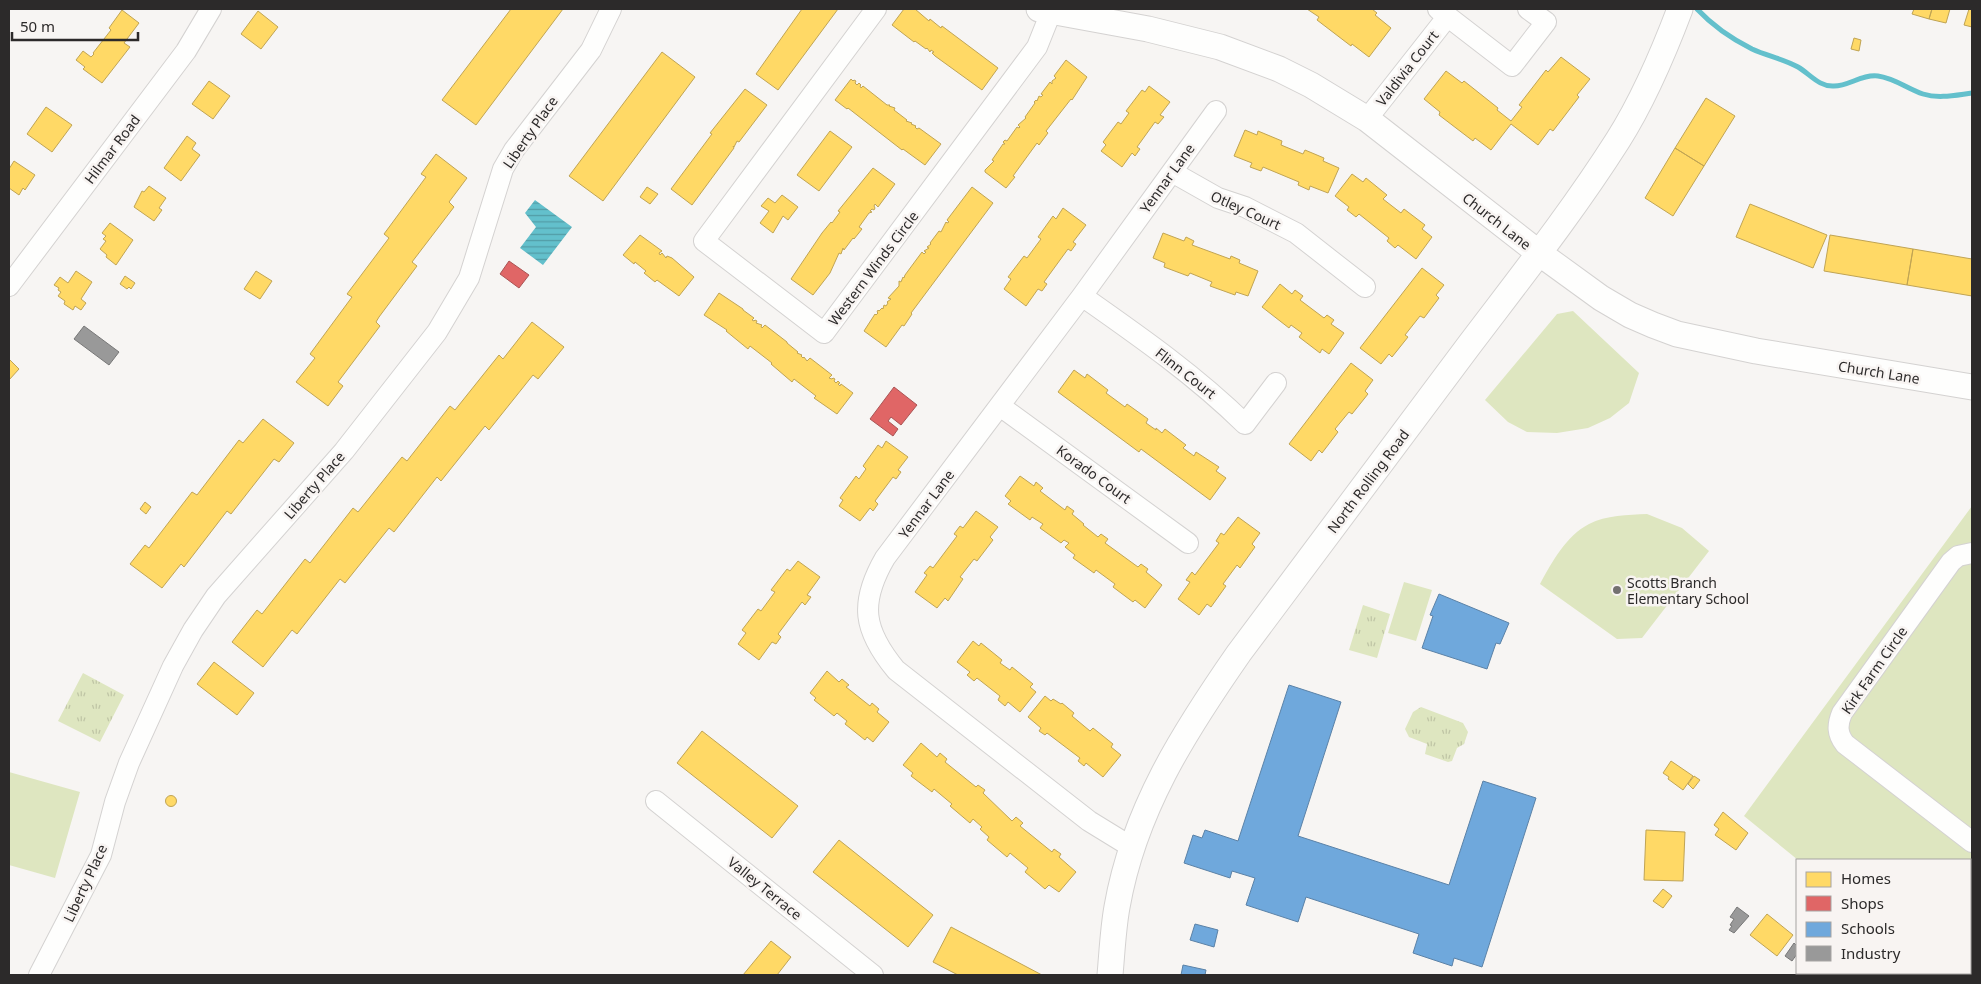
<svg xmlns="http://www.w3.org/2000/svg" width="1981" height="984" font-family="'Noto Sans',sans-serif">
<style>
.grass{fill:#dee6c0}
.park{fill:url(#park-tufts)}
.water{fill:url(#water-rules)}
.homes{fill:#ffd966;stroke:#c0a454}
.shops{fill:#e06666;stroke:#aa5454}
.schools{fill:#6fa8dc;stroke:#5b82a7}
.industry{fill:#999;stroke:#787878}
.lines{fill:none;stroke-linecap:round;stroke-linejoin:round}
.stream{stroke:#63c0cc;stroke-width:5}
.minor-casing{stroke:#d4d2d1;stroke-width:22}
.tertiary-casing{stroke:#d4d2d1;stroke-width:27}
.minor{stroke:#fefefd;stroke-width:20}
.tertiary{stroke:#fefefd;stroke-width:25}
.poi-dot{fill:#737170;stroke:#f8f4f2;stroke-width:2}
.labels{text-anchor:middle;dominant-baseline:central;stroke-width:5;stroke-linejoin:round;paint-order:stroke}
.street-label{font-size:14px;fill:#2c2a2a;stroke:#f8f4f2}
.poi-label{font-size:14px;fill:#2c2a2a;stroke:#f8f4f2;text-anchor:start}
</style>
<defs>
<pattern id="park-tufts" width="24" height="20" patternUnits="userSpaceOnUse" patternTransform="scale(1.25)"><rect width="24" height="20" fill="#dee6c0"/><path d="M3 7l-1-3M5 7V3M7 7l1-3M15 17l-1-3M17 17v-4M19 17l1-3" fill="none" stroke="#bfc5a5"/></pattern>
<pattern id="water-rules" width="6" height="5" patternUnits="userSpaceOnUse" patternTransform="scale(1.25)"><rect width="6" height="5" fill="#63c0cc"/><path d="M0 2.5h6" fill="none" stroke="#529ca6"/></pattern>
</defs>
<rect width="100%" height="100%" fill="#f7f5f3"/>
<path class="grass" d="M1573,311L1639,373L1629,403L1610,418L1588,428L1557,433L1527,432L1508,422L1485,400L1557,314Z
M1972,506V866L1970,869V860H1798L1744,816Z
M1647,514L1682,528L1709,551L1642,638L1617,639L1540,584C1552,562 1566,536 1589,524C1606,515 1628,515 1647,514Z
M1404,582L1432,590L1416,641L1388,633Z
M9,772L80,792L55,878L9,865Z"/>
<path class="park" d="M1363,605L1390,614L1377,658L1349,650Z
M83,673L124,695L100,742L58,721Z
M1421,707L1463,723L1468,732L1464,744L1457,748L1452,761L1448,762L1425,754L1427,744L1409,737L1405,729L1413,712Z"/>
<path class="water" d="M535,200L572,227L543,265L520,248L536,227L525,213Z"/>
<path class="homes" d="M511,9H563L476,125L442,100Z
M802,9H838L778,90L756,74Z
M904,9H915L929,21L930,19L941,28L942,26L998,68L982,90L935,56L932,53L934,52L931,50L930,52L927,48L926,49L915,41L914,42L892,25Z
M1307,9H1372L1377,13L1375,15L1391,28L1369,57L1352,44L1351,46L1317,20L1319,17Z
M1914,9H1932L1929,19L1912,14Z
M1932,9H1950L1946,23L1929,19Z
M1969,9H1972V27L1964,25Z
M122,10L139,23L124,43L130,47L102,83L83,69L85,67L76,60L83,51L91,57L94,54L93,53L111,30L109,28Z
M258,11L278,27L261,49L241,34Z
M1854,38L1861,40L1859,51L1851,49Z
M662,52L695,77L603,201L569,176Z
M1561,57L1590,79L1577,95L1579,97L1553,131L1550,129L1538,145L1511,124L1491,150L1475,138L1473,141L1439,115L1440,112L1424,99L1446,71L1462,83L1464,81L1498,108L1497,110L1511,121L1522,107L1519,105L1546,70L1548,72Z
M1066,60L1087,77L1072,100L1071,99L1046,131L1048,133L1039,145L1037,143L1013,176L1015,177L1006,188L985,172V170L994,161L992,160L1003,144H1005L1003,142L1005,140L1007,141L1017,127L1019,128L1020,127L1018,125L1026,118L1025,117L1035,103L1034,102L1036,100L1037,101L1039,96L1041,97L1043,95L1041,94L1050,82L1052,84V81L1056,78L1054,76Z
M851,79L853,81L854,80L856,81L855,83L857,85L859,83L861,85L860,86L861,88L863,86L887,105H890L889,106L895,108L894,110L907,120L906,121L912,123L911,124L916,126L915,127L917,129L919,128L941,144L925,165L903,149L902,150L848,108L847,109L835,100Z
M209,81L230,96L213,119L192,104Z
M1149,86L1170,102L1160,115L1164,117L1158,124L1155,122L1137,147L1140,149L1135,156L1132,153L1122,167L1101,151L1106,145L1103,142L1118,122L1121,124L1129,113L1126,111L1142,90L1145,92Z
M745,89L767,105L739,142L737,141L734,147L733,146L734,148L692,205L671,189L712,134L710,133Z
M1706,98L1735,116L1704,166L1675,148Z
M46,107L72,125L52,152L27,134Z
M1245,130L1257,135L1258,131L1282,141L1281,145L1303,154L1305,150L1324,158L1323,161L1339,168L1328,193L1310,186L1309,190L1298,185L1299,182L1263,167L1261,171L1250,167L1252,163L1234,156Z
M830,131L852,147L819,191L797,175Z
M187,136L196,143L192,149L200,155L181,181L164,168Z
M1675,148L1704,166L1673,216L1645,198Z
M436,154L467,178L449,202L454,207L412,262L417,266L379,317L376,322L380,326L338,382L343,386L328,406L296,382L315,358L310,354L352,297L347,294L389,238L384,234L426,177L421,174Z
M14,161L35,175L25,190L23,188L19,195L9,188V169Z
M873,168L895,184L878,207L875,204L874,206L875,208L874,210L872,209L870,211L872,212L869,213L859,227L862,229L854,239L853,238L844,250L843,248L841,254L839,253L830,273L813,295L791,279L822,233L831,222L832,223L840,212L838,211Z
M1352,174L1363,182L1366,178L1387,195L1383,199L1401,213L1404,209L1425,225L1422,229L1432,237L1416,259L1398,245L1395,248L1387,241L1389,238L1359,214L1356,217L1347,210L1349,207L1335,196Z
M149,186L166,198L159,208L162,210L154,221L134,207L142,191L144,192Z
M647,187L658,194L650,204L640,197Z
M972,187L993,203L911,313L912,314L904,326L902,325L886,347L864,331L875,314L876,315L878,313L877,312L878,310L879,311L882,308L883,309L884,305L886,306L888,303L887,302L891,299L888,298L899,286V281L901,282L903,277L904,278L905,275L922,252L924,254L926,252L924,251L929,248L927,247L931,244L930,243L939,231L941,232L946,222L947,223L949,222L947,220Z
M782,195L798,207L788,220L783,216L773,233L760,223L769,211L761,206L768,198L775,203Z
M1750,204L1827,235L1813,268L1736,237Z
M1063,208L1086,225L1073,242L1076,244L1071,251L1068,249L1044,282L1047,284L1042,291L1038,289L1026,306L1004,289L1011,279L1008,277L1024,256L1027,258L1041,239L1038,237L1053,216L1056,219Z
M110,223L133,240L116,265L106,257L107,255L100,249L106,241L103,239L106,236L102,233Z
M1163,233L1184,241L1186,237L1194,241L1192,245L1230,259L1231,256L1240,260L1239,263L1258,271L1248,296L1236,292L1235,295L1210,286L1212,282L1190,273L1188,276L1164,267L1165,263L1153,258Z
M640,235L662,251L659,253L660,255L662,253L666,258L667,256L672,258L694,277L679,296L657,280L655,282L644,273L646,271L635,262L634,264L623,255Z
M1830,235L1913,249L1907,285L1824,271Z
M1913,249L1972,259V296L1907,285Z
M1422,268L1444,285L1436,295L1439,298L1424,318L1420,316L1405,335L1408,337L1392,357L1389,354L1381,364L1360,348Z
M76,271L92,282L81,299L86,303L81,310L75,306L73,310L64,304L65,301L58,296L61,292L58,290L59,288L54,285L60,277L68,283Z
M256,271L272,281L260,299L244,289Z
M125,276L135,283L131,289L129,287L127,289L120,284Z
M1280,284L1292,294L1295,290L1303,296L1300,300L1324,318L1327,315L1334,320L1331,324L1344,333L1329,354L1322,349L1320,353L1299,337L1302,333L1291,325L1289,328L1262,307Z
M719,293L743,309V310L754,318L752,320L754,321L755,320L757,321L756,323L762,325L761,326L762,328L765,325L787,342V343L798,352L797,353L802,355L801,356L803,358L804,357L807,361L810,358L832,375L829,378L832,379L833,378L835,379L834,381L836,383L838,381L840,383L838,384L840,386L841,384L853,393L837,414L814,398L816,396L794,379L792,382L771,364L772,363L750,346L748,349L726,331L727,330L704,315Z
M532,322L564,347L538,379L533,375L489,430L485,426L441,481L437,477L394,532L389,528L345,583L340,579L297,634L292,630L263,667L232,642L257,610L262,614L305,559L310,563L353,508L358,512L402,457L407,461L450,406L455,410L499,355L503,359Z
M9,359L19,369L9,380Z
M1351,363L1373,380L1365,391L1368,394L1352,414L1349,412L1335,429L1338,432L1322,453L1319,450L1311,461L1289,444Z
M1074,370L1085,378L1087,374L1108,390L1106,393L1125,407L1127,404L1148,419L1146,423L1156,430V428L1162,433L1165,429L1186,445L1183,448L1194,456L1196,452L1219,467L1216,471L1226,478L1210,500L1141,449L1139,452L1058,392Z
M263,419L294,443L279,462L274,459L231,514L227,511L184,567L181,564L162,588L130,564L145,545L149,548L192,492L197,495L239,440L243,443Z
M886,441L908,457L898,470L901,472L896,479L893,477L875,501L878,504L873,511L870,508L860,521L839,506L843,500L840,498L856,476L859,479L866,469L863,466L878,445L882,448Z
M1020,476L1034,486L1036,482L1043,488L1040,491L1065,510L1067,506L1074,511L1072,514L1084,524L1083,525L1098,537L1101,534L1108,539L1105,543L1138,567L1141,564L1148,569L1146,572L1162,585L1145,608L1135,600L1133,602L1113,587L1115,584L1096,570L1094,573L1073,558L1075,555L1065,547L1069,543L1064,540L1061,543L1040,528L1043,524L1032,517L1030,520L1008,504L1011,501L1005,496Z
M145,502L151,507L146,514L140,509Z
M976,511L998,527L990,537L993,540L977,561L974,559L960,577L963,579L948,601L945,598L937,608L915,592L927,575L924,573L930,566L933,568L957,536L954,534L960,526L963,528Z
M1238,517L1260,533L1252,544L1255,547L1240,568L1237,565L1223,584L1226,586L1211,607L1207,604L1199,615L1178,599L1190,582L1186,580L1192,572L1195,575L1219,543L1216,541L1221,533L1224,535Z
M798,561L820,577L807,595L811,597L805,605L802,602L778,634L781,637L776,644L772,642L759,660L738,644L746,633L742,630L758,609L761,611L775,592L771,590L787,569L790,571Z
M973,641L979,646L981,643L1002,660L1000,663L1010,670L1012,667L1033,684L1030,687L1036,692L1020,712L1008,702L1005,706L998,700L1000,696L977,678L974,681L967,675L970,672L957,662Z
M214,662L254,693L237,715L197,684Z
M827,671L839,682L842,679L849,685L846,687L870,706L872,703L879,709L877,712L889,722L873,742L867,737L865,740L845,724L847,721L837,713L834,716L814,700L816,698L810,693Z
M1045,696L1051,701L1053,699L1061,704L1062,703L1074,713L1072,716L1090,731L1093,728L1113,744L1111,747L1121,755L1103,777L1086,763L1084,766L1078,761L1080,758L1047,733L1045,735L1039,731L1041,728L1028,717Z
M702,731L798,806L772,838L677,763Z
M921,743L937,757L940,753L947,759L945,762L976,787L978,785L985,790L983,793L1012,821L1016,817L1023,823L1020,826L1052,852L1054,849L1061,854L1059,857L1076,872L1059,892L1049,885L1045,889L1025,872L1028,868L1010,853L1007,857L987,840L989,837L980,829L982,827L973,819L970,823L950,806L952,804L934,789L932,792L911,776L913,773L903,765Z
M1671,761L1693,776L1683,790L1668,779L1669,777L1663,773Z
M1694,776L1700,780L1693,789L1688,784Z
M165.5 801a5.5 5.5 0 1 1 11 0a5.5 5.5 0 1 1-11 0Z
M1723,812L1748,833L1736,850L1715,835L1719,829L1714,825Z
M1646,830L1685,832L1683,881L1644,880Z
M839,840L933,915L908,947L813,872Z
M1663,889L1672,896L1663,908L1653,901Z
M1767,914L1793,935L1777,956L1750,935Z
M951,927L1042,975H958L933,962Z
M771,941L791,957L777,975H743Z"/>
<path class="shops" d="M509,261L529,275L519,288L500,274Z
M894,387L917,405L901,425L891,417L888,421L898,429L893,436L870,419Z"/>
<path class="schools" d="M1439,594L1509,623L1500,644L1496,643L1487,669L1422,648L1433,616L1430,615Z
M1289,685L1341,702L1298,836L1449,885L1483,781L1536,798L1482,967L1454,958L1452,966L1413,953L1419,934L1306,897L1298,922L1246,905L1255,878L1232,871L1230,878L1184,863L1193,835L1202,838L1205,830L1238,841Z
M1195,924L1218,930L1214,947L1190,940Z
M1183,965L1206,970L1205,975H1181Z"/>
<path class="industry" d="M84,326L119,352L109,365L74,339Z
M1737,907L1749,916L1734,933L1729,930L1732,926L1730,925L1734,919L1730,917Z
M1794,943L1797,946V954L1792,961L1785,956Z"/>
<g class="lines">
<path class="stream" d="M1697,9C1712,25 1732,39 1752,49C1767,56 1784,59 1798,67C1810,74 1819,87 1834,86C1849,86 1862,74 1878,76C1894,78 1908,89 1923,94C1939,99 1956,95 1972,93"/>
<defs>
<path id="minor" d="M876,9L704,241L824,333L1037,47L1051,12
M1438,9L1512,66L1546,22L1528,9
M1367,119L1448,16
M1172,172L1218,198L1245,207L1296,233L1365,287
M9,286L186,51L211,9
M1082,296C1139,336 1195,375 1245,424L1276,383
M1000,406L1188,543
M1972,553L1958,556L1951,562L1842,713C1837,725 1837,734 1845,744L1972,842
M656,801L873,975
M1133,848L1089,821L896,670C863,630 859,603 885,558L1082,296L1216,111
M39,975L101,855L115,802L129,763L173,666L193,630L216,596L344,451L437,332L469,278L503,169L514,150L591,50L611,9
M1878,975L1880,973"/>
<path id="tertiary" d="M1039,9L1148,29L1220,47L1279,69L1311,85L1367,119L1539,253L1601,298L1630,315L1653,325L1677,334L1756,351L1972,387
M1110,975C1112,953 1113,929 1117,907C1134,810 1184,732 1239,653C1316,550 1393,447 1470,344C1520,278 1573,211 1618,140C1644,99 1663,54 1680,9"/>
</defs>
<use href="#minor" class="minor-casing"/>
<use href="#tertiary" class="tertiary-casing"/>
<use href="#minor" class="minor"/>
<use href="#tertiary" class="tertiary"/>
</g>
<circle class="poi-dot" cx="1617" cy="590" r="5"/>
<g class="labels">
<g class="street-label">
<text transform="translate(1407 68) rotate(-52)">Valdivia Court</text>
<text transform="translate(530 132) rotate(-55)">Liberty Place</text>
<text transform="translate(112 149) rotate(-53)">Hilmar Road</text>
<text transform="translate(1167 178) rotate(-54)">Yennar Lane</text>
<text transform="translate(1246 210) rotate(24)">Otley Court</text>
<text transform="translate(1497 221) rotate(38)">Church Lane</text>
<text transform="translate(873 268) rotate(-53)">Western Winds Circle</text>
<text transform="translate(1879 372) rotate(9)">Church Lane</text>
<text transform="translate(1186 373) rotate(38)">Flinn Court</text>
<text transform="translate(1094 474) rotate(36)">Korado Court</text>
<text transform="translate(1368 481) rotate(-53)">North Rolling Road</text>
<text transform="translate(314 485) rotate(-49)">Liberty Place</text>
<text transform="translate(926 504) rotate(-53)">Yennar Lane</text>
<text transform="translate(1874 670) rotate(-55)">Kirk Farm Circle</text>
<text transform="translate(85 883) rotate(-65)">Liberty Place</text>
<text transform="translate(765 888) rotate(39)">Valley Terrace</text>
</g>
<g class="poi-label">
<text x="1627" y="582">Scotts Branch<tspan x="1627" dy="16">Elementary School</tspan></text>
</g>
</g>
<rect width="1981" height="984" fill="none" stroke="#2c2a2a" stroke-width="20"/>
<rect x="1796" y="859" width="175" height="115" fill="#f8f4f2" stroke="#a6a3a2"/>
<rect x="1806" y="872" width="25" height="15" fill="#ffd966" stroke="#a6a3a2"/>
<text x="1841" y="884" font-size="15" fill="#2c2a2a">Homes</text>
<rect x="1806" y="896" width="25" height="15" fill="#e06666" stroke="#a6a3a2"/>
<text x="1841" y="909" font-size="15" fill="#2c2a2a">Shops</text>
<rect x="1806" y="922" width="25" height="15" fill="#6fa8dc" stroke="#a6a3a2"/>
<text x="1841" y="934" font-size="15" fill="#2c2a2a">Schools</text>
<rect x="1806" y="946" width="25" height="15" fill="#999999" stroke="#a6a3a2"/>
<text x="1841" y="959" font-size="15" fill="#2c2a2a">Industry</text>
<path d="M12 32v8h126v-8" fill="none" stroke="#2c2a2a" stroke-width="2.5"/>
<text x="20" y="32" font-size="15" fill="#2c2a2a" stroke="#f8f4f2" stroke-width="4" paint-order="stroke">50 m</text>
</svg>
